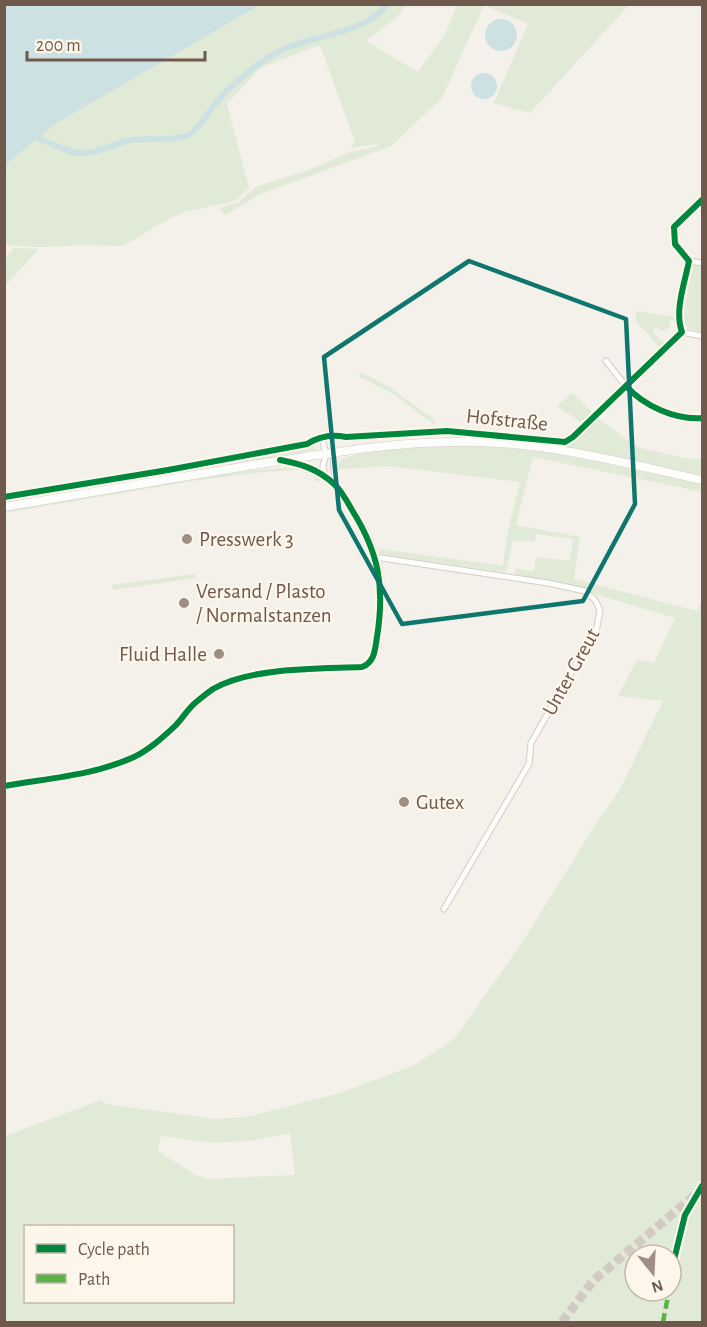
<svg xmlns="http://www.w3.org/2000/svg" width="707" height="1327" font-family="'Alegreya Sans',sans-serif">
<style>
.green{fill:#e1ead6;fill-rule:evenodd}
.water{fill:#cde1e3}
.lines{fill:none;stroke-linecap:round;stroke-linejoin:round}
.stream{stroke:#cde1e3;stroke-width:1.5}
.canal{stroke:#cde1e3;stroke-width:6}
.highway-tunnel{stroke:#d3cac3;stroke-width:9;stroke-dasharray:9 4.5;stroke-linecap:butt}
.street-casing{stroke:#d3cdc8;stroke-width:7}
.secondary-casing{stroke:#d2ccc5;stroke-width:9}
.street{stroke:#fdfdfc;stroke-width:5}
.secondary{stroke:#fdfdfc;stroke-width:8}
.quiet{stroke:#59b447;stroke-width:4.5;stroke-dasharray:9 4.5;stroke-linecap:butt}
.cycleway-casing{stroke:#fdf6eb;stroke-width:10}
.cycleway{stroke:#00873e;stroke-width:6}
.marked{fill:none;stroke:#0f766e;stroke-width:4.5;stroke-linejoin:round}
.poi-dot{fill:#9e8e84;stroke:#fdf6eb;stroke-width:2}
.labels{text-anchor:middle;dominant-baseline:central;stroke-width:4.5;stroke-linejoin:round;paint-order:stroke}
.street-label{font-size:21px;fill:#6f594d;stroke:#fdf6eb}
.poi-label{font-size:21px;fill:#6f594d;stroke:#fdf6eb;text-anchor:start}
</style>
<rect width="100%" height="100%" fill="#f4f0ea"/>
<path class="green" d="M175,5H407L395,19L366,41L418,72L445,35L457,5H629L530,113L494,103L528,24L484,5L442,98L391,146L261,194L225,215L219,208L239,202L255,187L309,170L350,152L378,146L377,144L350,148L355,142L320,45L260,68L227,104L249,188L235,201L185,212L170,218L127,244C117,248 106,245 94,245C65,245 34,250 5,244V96Z
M14,248L39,249L5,286V259Z
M693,264L702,265V332L688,328L683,321L691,266Z
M637,311L676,317V321L671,320L669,328L661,331L658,328L653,329L654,333L665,343L660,348L635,320Z
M359,371L389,387L435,420L436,426L394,394L360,377Z
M572,393L593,413L582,423L557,406Z
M596,417L637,447L684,458L702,459V476L564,447L565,444Z
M315,441L314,450L241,463L240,459L306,446Z
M459,446C542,445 622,466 702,483V492L533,457L516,525L580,537L574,579L697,611L702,602V1322H5V1136L101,1100L106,1104L215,1119L247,1117L340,1093L415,1065L455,1038L522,943L595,825L619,791L663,701L618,696L637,659L654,663L675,618L595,594L590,591L517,576L515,574L516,569L534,571L536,557L570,561L573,539L536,534L535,542L513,541L506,571L503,572L380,554L381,549L503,566L508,530L520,482L388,466L338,469L339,462C352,448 437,447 459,446ZM290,1133L295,1175L207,1179L197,1176L158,1151L161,1136L213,1143L255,1140ZM26,1226H232V1302H26ZM635,1255H671V1291H635Z
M300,467L307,469L320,477V480L317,483L313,476L299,470L264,472L192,481L5,513V510L252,470Z
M195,574L196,578L114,590L111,585Z"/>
<path class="water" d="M5,4H260V5L55,124L5,165Z
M485 35a16 16 0 1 1 32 0a16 16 0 1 1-32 0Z
M471 86a13 13 0 1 1 26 0a13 13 0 1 1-26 0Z"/>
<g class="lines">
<path class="stream" d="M4,197L6,165"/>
<path class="canal" d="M38,138L44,141
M49,143C60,147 72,154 84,153C99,153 113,144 127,141C146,136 168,143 186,136C200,130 210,109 219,99C234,82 260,61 280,51C311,35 367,34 387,4"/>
<path class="highway-tunnel" d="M562,1322L593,1281L702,1189"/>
<defs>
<path id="street" d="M689,261L675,244L674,227L702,200
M689,261L702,263
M682,332C674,311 685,282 689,261
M682,332L702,336
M606,361C614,371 621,381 630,390C648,408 677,420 702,418
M333,453L335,484
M325,477L323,466L326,454L322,437L338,435L346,437L447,431L565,442L573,437L682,332
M375,557L548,583L585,591L595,600L600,610L597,627L531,743L529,764L444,909
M4,786C49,778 92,776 134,757C149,750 162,738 174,727C182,719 187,710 195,703C201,698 207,693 213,689C250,667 320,669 362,667C375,662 375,649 377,637C381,615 383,591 379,568C372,535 343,483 312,468C304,464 294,463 285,461"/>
<path id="secondary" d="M4,507C83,493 162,480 241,467C320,454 400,440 480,442C555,444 629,464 702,480"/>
</defs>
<use href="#street" class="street-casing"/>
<use href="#secondary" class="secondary-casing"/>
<use href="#street" class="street"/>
<use href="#secondary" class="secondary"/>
<path class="quiet" d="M663,1322L669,1291"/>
<defs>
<path id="cycleway" d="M626,386C644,406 675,420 702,418
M4,497L168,470L307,444C318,437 332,434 346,437L447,431L565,442L573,437L682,332C674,311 685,282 689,261L675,244L674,227L702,200
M4,786C49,778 92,776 134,757C149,750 162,738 174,727C182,719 187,710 195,703C201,698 207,693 213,689C250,667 320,669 362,667C375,662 375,649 377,637C385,587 379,553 352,510C347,501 341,490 334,484C318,469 301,464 280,460
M671,1272L685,1215L702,1186"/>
</defs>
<use href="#cycleway" class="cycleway-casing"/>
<use href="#cycleway" class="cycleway"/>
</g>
<path class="marked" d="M469,261L626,319L635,504L583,601L402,624L339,510L324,357Z"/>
<g class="poi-dot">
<circle cx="187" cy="539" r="6"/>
<circle cx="184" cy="603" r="6"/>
<circle cx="219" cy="654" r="6"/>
<circle cx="404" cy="802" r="6"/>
</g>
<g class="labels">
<g class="street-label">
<text transform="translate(507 420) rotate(6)">Hofstraße</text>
<text transform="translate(571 672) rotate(-61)">Unter Greut</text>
</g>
<g class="poi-label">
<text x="199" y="539">Presswerk 3</text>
<text x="196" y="591">Versand / Plasto<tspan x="196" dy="24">/ Normalstanzen</tspan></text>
<text x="207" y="654" text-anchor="end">Fluid Halle</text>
<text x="416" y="802">Gutex</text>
</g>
</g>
<rect width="707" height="1327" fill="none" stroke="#6f594d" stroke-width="12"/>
<rect x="24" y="1225" width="210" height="78" fill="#fdf6eb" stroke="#c4b7ac" stroke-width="1.5"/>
<rect x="36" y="1244" width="30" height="9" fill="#00873e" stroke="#c4b7ac" stroke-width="1.5"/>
<text x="78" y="1255" font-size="18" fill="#6f594d">Cycle path</text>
<rect x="36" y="1274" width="30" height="9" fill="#59b447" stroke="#c4b7ac" stroke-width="1.5"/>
<text x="78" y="1285" font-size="18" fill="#6f594d">Path</text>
<g transform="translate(653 1273) rotate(162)"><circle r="28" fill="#fdf6eb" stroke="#c4b7ac" stroke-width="1.5"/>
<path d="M0-4.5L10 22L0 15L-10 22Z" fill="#9e8e84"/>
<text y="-9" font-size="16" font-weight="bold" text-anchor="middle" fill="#6f594d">N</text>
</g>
<path d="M27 51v9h178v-9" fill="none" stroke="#6f594d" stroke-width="3"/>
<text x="36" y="51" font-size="18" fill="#6f594d" stroke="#fdf6eb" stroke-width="4.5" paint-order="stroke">200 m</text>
</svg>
